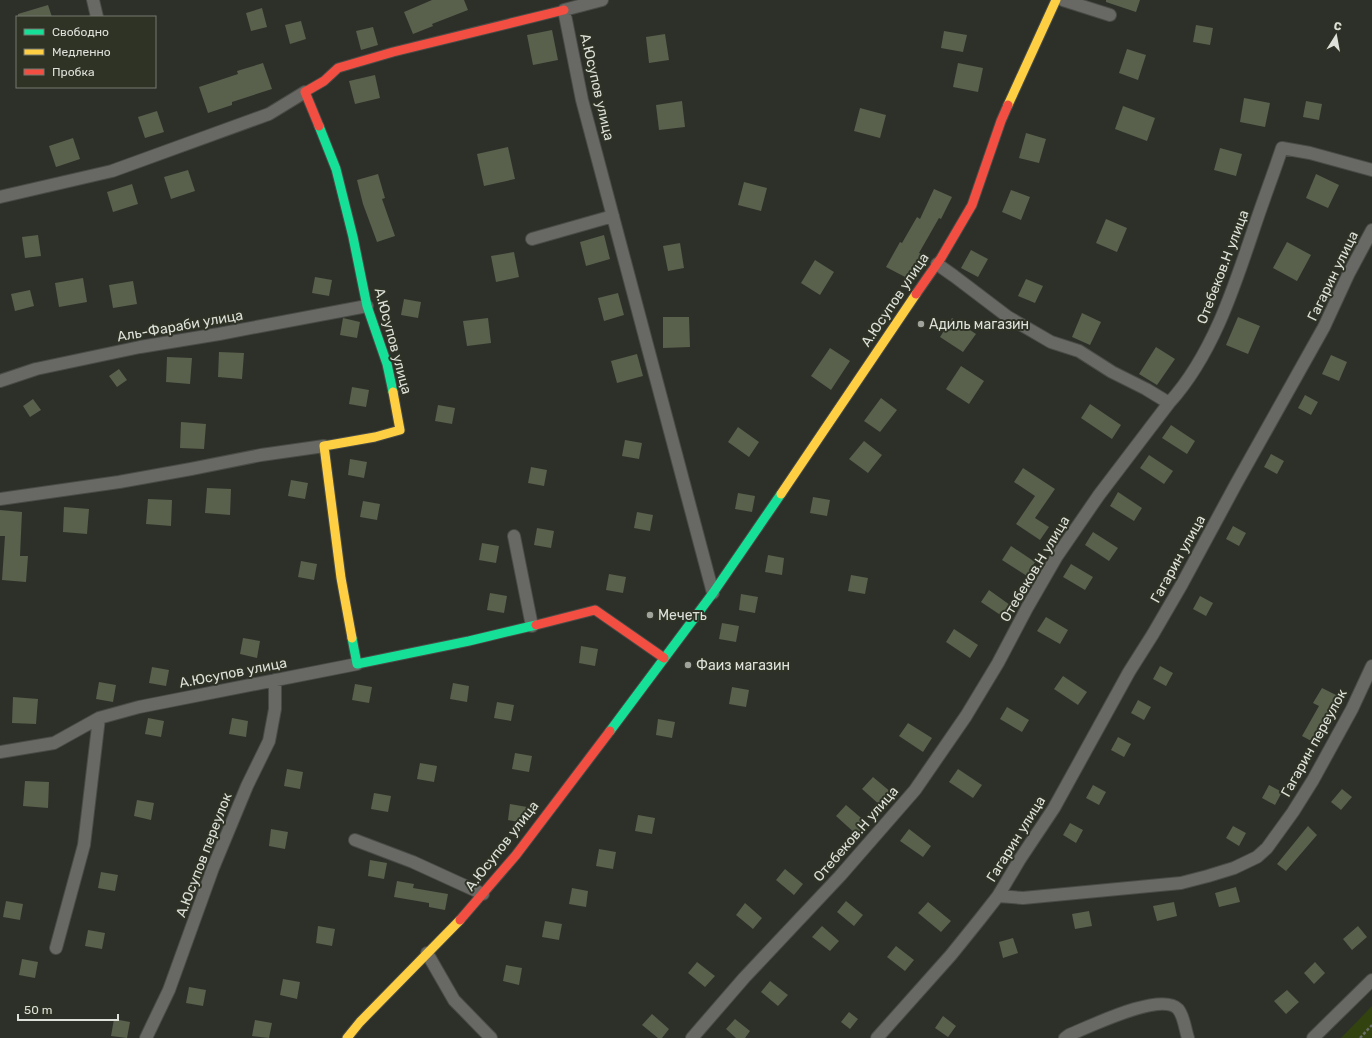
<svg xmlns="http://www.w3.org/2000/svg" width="1372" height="1038" font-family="Rubik,sans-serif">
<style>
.green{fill:#33430f}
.building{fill:#59604c}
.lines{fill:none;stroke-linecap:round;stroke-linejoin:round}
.street-casing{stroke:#494b46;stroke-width:14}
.fast-casing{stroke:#494b46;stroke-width:11}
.slow-casing{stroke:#494b46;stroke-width:11}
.jam-casing{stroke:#494b46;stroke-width:11}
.path{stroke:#6a6c69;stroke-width:2.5;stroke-dasharray:3 2;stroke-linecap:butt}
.street{stroke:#686965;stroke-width:12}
.fast{stroke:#16e098;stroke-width:9}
.slow{stroke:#ffcf43;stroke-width:9}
.jam{stroke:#f24e42;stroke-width:9}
.poi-dot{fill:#9fa39b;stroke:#2e3326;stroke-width:1.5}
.labels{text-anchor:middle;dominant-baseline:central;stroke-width:4;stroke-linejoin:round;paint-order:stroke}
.street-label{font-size:14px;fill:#dde1d9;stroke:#2e3326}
.poi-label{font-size:14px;fill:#dde1d9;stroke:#2e3326;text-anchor:start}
</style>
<rect width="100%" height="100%" fill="#2d3029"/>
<path class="green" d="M1372,1006V1038H1341Z"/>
<path class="building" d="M432,0H464L468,10L432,24L433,26L413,34L404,12Z
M1106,0H1140L1136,12L1106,2Z
M48,5L52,17H18V14Z
M262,8L267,27L251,31L246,13Z
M301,21L306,39L290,44L285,25Z
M1196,25L1213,28L1210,45L1193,42Z
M373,27L378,45L361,50L356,31Z
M552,30L558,60L533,65L527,35Z
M944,31L967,35L963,52L941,48Z
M665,34L669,60L649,63L646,37Z
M1127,49L1146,55L1138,80L1119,73Z
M263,63L272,89L232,102V105L208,113L199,87L238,74L237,71Z
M958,63L983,68L978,92L953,87Z
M375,75L380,98L355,104L349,81Z
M1244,98L1270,103L1265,127L1240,122Z
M682,101L685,127L659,130L656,105Z
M1306,101L1322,104L1319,120L1303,117Z
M1123,106L1155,118L1147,141L1115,129Z
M860,108L886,115L880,138L854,131Z
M157,111L164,132L145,138L138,117Z
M1026,133L1046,139L1039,163L1019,158Z
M73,138L80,159L56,167L49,146Z
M508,147L515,179L484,186L477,154Z
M1220,148L1242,154L1236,176L1214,170Z
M188,170L195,191L171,199L164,177Z
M378,174L385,198L382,199L395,236L377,242L363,204L357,180Z
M1316,174L1339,185L1328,208L1306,198Z
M744,182L767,188L761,211L738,205Z
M132,184L138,204L113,212L107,192Z
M934,189L952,197L941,219L939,218L919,253L921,254L907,278L886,267L900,242L902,243L917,217L920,219Z
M1011,190L1030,197L1021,220L1002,212Z
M1106,219L1127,228L1117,252L1096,243Z
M38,235L41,256L25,258L22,237Z
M604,235L610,259L586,266L580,242Z
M1287,242L1311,255L1297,281L1273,268Z
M680,243L684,268L668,271L663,246Z
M971,250L988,259L978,277L961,268Z
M514,252L519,277L496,282L491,256Z
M815,260L834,272L820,295L801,283Z
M315,277L332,280L329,296L312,293Z
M83,278L87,302L59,307L55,283Z
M1026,279L1043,286L1035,303L1018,296Z
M133,281L137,304L113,308L109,285Z
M30,290L34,306L15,311L11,294Z
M618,293L624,315L604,321L598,298Z
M404,299L421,302L418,318L401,315Z
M1082,313L1101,322L1090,345L1072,337Z
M663,317H689L690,347L663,348Z
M1238,317L1260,326L1248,354L1226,345Z
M343,318L360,322L357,338L340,335Z
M488,318L491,343L467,346L463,321Z
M952,318L976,334L963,352L940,337Z
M1156,347L1175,359L1157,385L1139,374Z
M830,348L850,361L831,390L811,376Z
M219,352L244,353L242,379L218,377Z
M637,354L643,376L617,383L611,361Z
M1331,355L1347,362L1339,381L1322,374Z
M167,357L192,358L190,384L166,382Z
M961,366L984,381L969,404L946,389Z
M119,369L127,380L117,387L109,376Z
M352,387L369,390L366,407L349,404Z
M1305,395L1318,402L1311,415L1298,408Z
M881,398L897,410L880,432L864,421Z
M33,399L41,410L30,417L23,406Z
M1090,404L1121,425L1112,439L1081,418Z
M438,405L455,408L452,424L435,421Z
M181,422L206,424L204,449L180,448Z
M1171,425L1195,441L1187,454L1162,438Z
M738,427L759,442L749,457L728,442Z
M625,440L642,443L639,459L622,456Z
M864,441L882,455L868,473L849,459Z
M1271,454L1284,461L1277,474L1264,467Z
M1149,455L1173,471L1164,484L1140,468Z
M350,459L367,462L364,478L348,475Z
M531,467L547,470L544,486L528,483Z
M1023,468L1055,489L1035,518L1049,527L1040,540L1016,524L1035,496L1014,482Z
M291,480L308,483L305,499L288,496Z
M207,488L231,489L230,515L205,513Z
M1118,492L1142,508L1134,521L1110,506Z
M738,493L755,496L752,512L735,509Z
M813,497L830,500L827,516L810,513Z
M148,499L172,500L171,526L146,524Z
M363,501L380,504L377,520L360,517Z
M64,507L89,509L87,534L63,532Z
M0,510L22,512L20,556H28L26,582L2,580L5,536H0Z
M637,512L653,515L650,531L634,528Z
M1233,526L1246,533L1239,546L1226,539Z
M537,528L554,531L551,548L534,545Z
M1093,532L1118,548L1109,561L1085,545Z
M482,543L499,546L496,563L479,560Z
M1011,546L1035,562L1027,576L1002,560Z
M768,555L784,558L782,575L765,572Z
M301,561L317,564L314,580L298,577Z
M1071,564L1093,577L1085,590L1063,577Z
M609,574L626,577L623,593L606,590Z
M851,575L868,578L865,594L848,591Z
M989,590L1010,605L1002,616L981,602Z
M490,593L507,596L504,613L487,610Z
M741,594L758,597L755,613L739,610Z
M1200,596L1213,603L1206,616L1193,609Z
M1046,617L1068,630L1060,644L1037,631Z
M722,623L739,626L736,642L719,639Z
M954,629L978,645L970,658L946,642Z
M243,638L260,641L257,658L240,654Z
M581,646L598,649L595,666L579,663Z
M1160,666L1173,673L1166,686L1153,679Z
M152,667L169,670L166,686L149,683Z
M1063,676L1087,692L1078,705L1054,689Z
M99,682L116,685L113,702L96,699Z
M453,683L469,686L467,702L450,699Z
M355,684L372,687L369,703L352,700Z
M732,687L749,690L746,707L729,704Z
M1322,688L1338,696L1320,729L1322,730L1315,743L1302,736L1319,706L1313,703Z
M13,697L38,699L36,724L12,723Z
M1138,700L1151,707L1144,720L1131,713Z
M497,702L514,705L511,721L494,718Z
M1007,707L1029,720L1022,732L1000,719Z
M148,718L164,721L161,737L145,734Z
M232,718L248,721L246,737L229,734Z
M658,719L675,722L672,738L656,735Z
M908,723L932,738L923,752L899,736Z
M1118,737L1131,744L1124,757L1111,750Z
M515,753L532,756L529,772L512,769Z
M420,763L437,766L434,782L417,779Z
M287,769L303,772L300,789L284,786Z
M958,769L982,785L973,798L949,782Z
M873,777L892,793L881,806L862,789Z
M25,781L49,782L48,808L23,806Z
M1093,785L1106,792L1099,805L1086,798Z
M1269,785L1282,792L1275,805L1262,798Z
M1342,789L1352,797L1341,810L1331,802Z
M374,793L391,796L388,812L371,809Z
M137,800L154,803L151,820L134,816Z
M510,804L527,807L524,823L508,820Z
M846,805L867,823L857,835L836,816Z
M638,815L655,818L652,834L635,831Z
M1070,823L1083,830L1076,843L1063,835Z
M1233,826L1246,833L1239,846L1226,838Z
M1308,826L1317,835L1286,871L1277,864Z
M271,829L288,832L285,849L269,846Z
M909,829L931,846L923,857L900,841Z
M599,849L616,852L613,869L596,866Z
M370,860L387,863L384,879L368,876Z
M785,869L803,884L794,895L776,880Z
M101,872L118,875L115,891L98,888Z
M397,881L414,884L413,888L448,894L445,910L429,907V903L394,897Z
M1236,887L1240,902L1219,907L1215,893Z
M572,888L588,891L586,907L569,904Z
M6,901L23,904L20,920L3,917Z
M846,901L863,915L854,926L837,912Z
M928,902L951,921L941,932L918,913Z
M1174,902L1177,916L1157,921L1153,906Z
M745,903L762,918L753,929L736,915Z
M1089,911L1092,926L1075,929L1072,914Z
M545,921L562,924L559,940L542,937Z
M318,926L335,929L332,946L316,943Z
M822,926L839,941L830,951L812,937Z
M1358,926L1367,937L1352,950L1343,939Z
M88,930L105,933L102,949L85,946Z
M1013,938L1018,953L1003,958L999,942Z
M896,946L914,960L905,971L887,957Z
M22,959L38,962L35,978L19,975Z
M697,962L715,976L705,987L688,973Z
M1315,962L1325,973L1314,984L1304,973Z
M506,965L522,968L519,985L503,981Z
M283,979L300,982L297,999L280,995Z
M770,981L788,995L778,1006L761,992Z
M189,987L206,990L203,1006L186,1003Z
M1287,990L1299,1002L1286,1014L1274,1001Z
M849,1012L858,1019L850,1029L841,1022Z
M652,1014L669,1029L662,1038H658L642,1025Z
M943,1016L956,1026L948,1037L935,1028Z
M114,1019L130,1022L127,1038L111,1036Z
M735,1019L750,1031L745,1038H736L726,1029Z
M255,1020L272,1023L269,1038L252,1036Z"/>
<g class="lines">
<defs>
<path id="street" d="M93,0L97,17
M602,0L564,10L582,100L713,593
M1063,0L1110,15
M0,197L112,171L269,114L305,92
M532,239L613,216
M937,264L954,276L1008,317L1051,342L1079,351L1112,372L1146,389L1169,403
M0,381L36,369L140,347L219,334L367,306
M0,499L119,482L191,469L261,455L324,446
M514,536L532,626
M0,752L54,743L99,718L139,707L357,664
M355,840L413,862L483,894
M998,896L1023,898L1181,883L1208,876L1234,868L1257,857L1267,848L1293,812L1313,780L1352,709L1372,666
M56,948L84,845L99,718
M427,953L454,1000L491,1038
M146,1038L169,990L213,868L247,786L269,741L275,709V680
M692,1038L744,978L840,876L915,790L966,716L998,663L1027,608L1057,556L1099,495L1169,403C1212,356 1234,288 1254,228C1263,201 1273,175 1282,148L1310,153L1372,170
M877,1038L951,955L980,919L998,896L1020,859L1054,808L1129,672L1153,634L1182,584L1236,484L1324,327L1348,275L1372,230
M1065,1038L1069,1035C1089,1027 1161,991 1178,1009C1184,1016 1185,1029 1188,1038
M1313,1038L1372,980"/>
<path id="fast" d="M319,126L336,169L353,237L367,306L387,364L393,392
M352,638L357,664L469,641L536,625
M610,731L713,593L781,494"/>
<path id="slow" d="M1008,105L1056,0
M781,494L916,294
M352,638L341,578L324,446L375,437L400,430L393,392
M347,1038L360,1022L460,920"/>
<path id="jam" d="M319,126L305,92L324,81L338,68L393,52L564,10
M916,294L941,258L972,205L1001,121L1008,105
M536,625L595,610L664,658
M460,920L516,855L610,731"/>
</defs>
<use href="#street" class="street-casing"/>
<use href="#fast" class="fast-casing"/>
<use href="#slow" class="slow-casing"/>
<use href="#jam" class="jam-casing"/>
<path class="path" d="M1360,1038L1372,1025"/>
<use href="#street" class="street"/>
<use href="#fast" class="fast"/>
<use href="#slow" class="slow"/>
<use href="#jam" class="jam"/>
</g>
<g class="poi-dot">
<circle cx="921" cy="324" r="4"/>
<circle cx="650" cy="615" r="4"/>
<circle cx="688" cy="665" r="4"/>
</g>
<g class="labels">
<g class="street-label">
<text transform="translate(597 87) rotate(77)">А.Юсупов улица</text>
<text transform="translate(1223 267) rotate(-69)">Отебеков.Н улица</text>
<text transform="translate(1333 276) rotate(-64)">Гагарин улица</text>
<text transform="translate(895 300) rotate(-56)">А.Юсупов улица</text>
<text transform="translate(180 326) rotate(-10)">Аль-Фараби улица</text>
<text transform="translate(393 341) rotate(75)">А.Юсупов улица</text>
<text transform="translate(1178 559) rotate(-61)">Гагарин улица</text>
<text transform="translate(1035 569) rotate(-59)">Отебеков.Н улица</text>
<text transform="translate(233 673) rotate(-11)">А.Юсупов улица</text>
<text transform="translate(1314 743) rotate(-61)">Гагарин переулок</text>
<text transform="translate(856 834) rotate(-49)">Отебеков.Н улица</text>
<text transform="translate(1016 839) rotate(-58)">Гагарин улица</text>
<text transform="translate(502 846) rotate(-52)">А.Юсупов улица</text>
<text transform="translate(204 855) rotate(-69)">А.Юсупов переулок</text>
</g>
<g class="poi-label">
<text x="929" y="324">Адиль магазин</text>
<text x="658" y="615">Мечеть</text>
<text x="696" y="665">Фаиз магазин</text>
</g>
</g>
<rect x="16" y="16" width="140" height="72" fill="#2e3326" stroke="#74796e"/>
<rect x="24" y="29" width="20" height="6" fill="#16e098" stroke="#74796e"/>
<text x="52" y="36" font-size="12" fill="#dde1d9">Свободно</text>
<rect x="24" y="49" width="20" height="6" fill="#ffcf43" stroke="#74796e"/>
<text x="52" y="56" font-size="12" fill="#dde1d9">Медленно</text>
<rect x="24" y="69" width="20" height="6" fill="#f24e42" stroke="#74796e"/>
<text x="52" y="76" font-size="12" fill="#dde1d9">Пробка</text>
<g transform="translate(1336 36) rotate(11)" stroke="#2e3326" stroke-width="3" paint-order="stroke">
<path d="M0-3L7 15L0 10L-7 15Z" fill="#dde1d9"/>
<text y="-6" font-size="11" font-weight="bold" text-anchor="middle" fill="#dde1d9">С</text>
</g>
<path d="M18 1014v6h100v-6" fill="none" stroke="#dde1d9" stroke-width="2"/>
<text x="24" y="1014" font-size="12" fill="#dde1d9" stroke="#2e3326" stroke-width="3" paint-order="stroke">50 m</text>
</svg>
